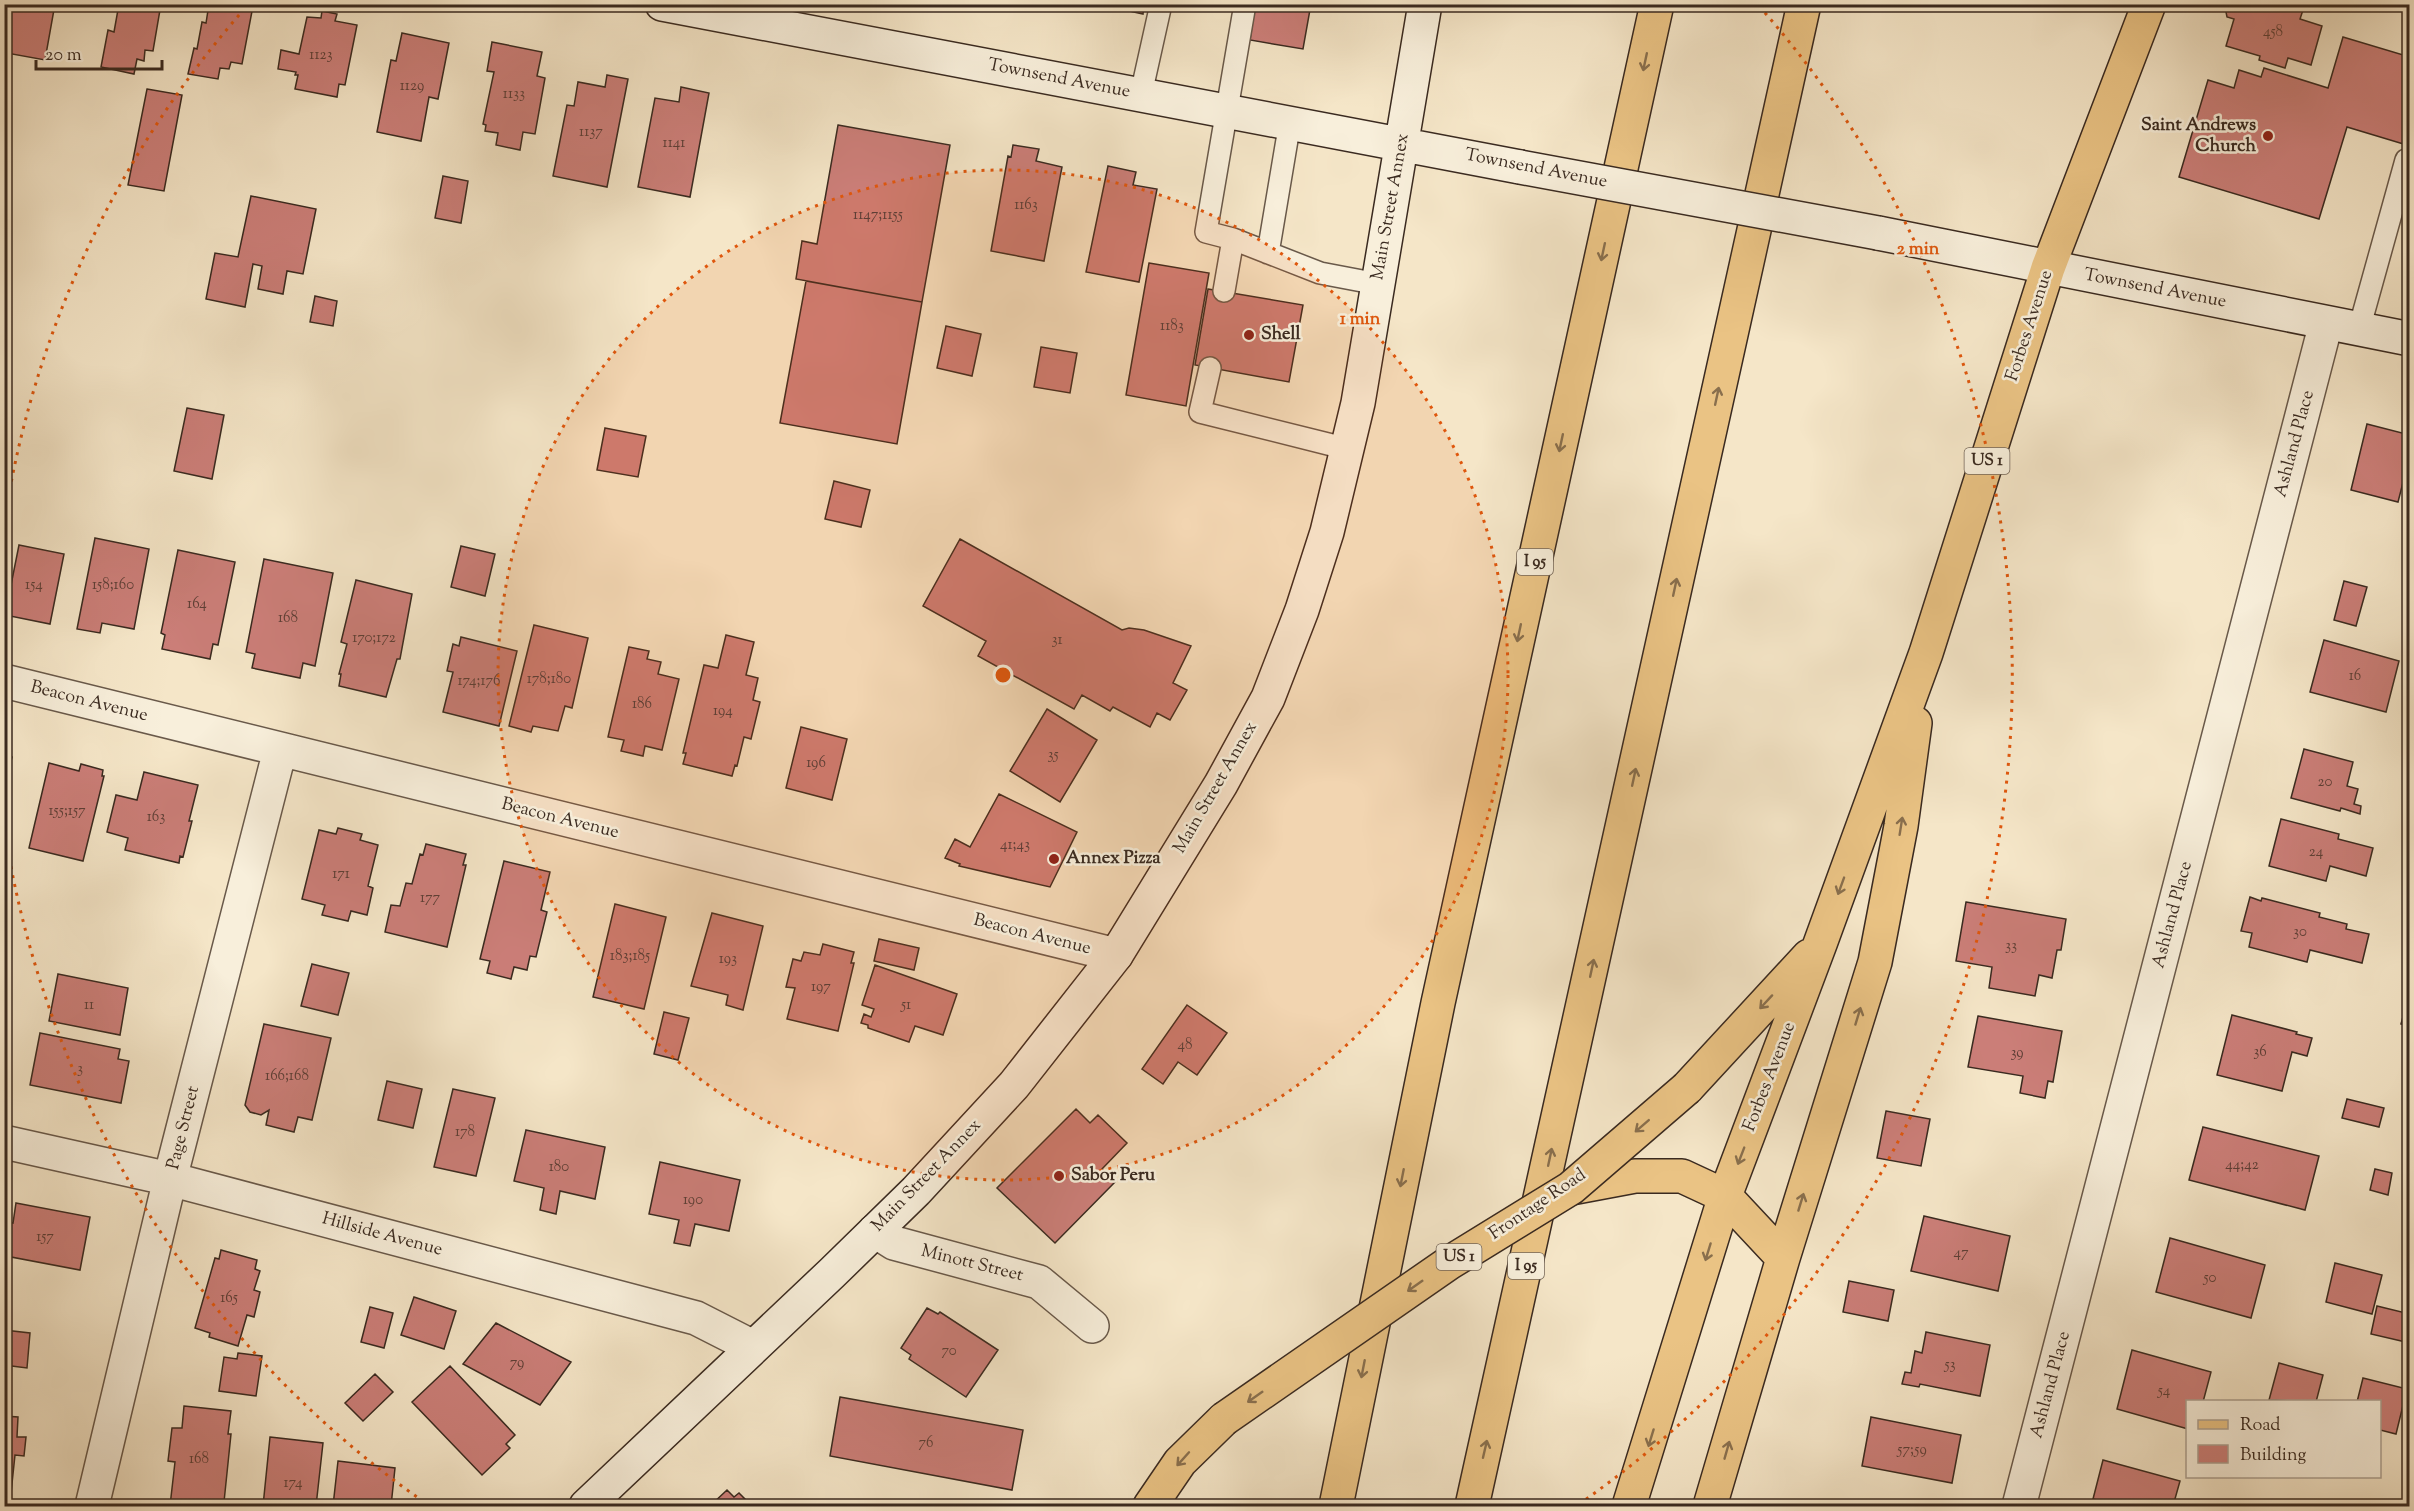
<svg xmlns="http://www.w3.org/2000/svg" width="2414" height="1511" font-family="'Sorts Mill Goudy',serif">
<style>
.building{fill:#cb7e78;stroke:#3a2a20;stroke-width:1.5}
.lines{fill:none;stroke-linecap:round;stroke-linejoin:round}
.lane-casing{stroke:#69594a;stroke-width:24}
.street-casing{stroke:#69594a;stroke-width:36}
.secondary-casing{stroke:#3a2a20;stroke-width:36}
.primary-casing{stroke:#3a2a20;stroke-width:36}
.highway-casing{stroke:#3a2a20;stroke-width:36}
.lane{stroke:#f8efdb;stroke-width:21}
.street{stroke:#f8efdb;stroke-width:33}
.secondary{stroke:#f8efdb;stroke-width:33}
.primary{stroke:#eac384;stroke-width:33}
.highway{stroke:#eac384;stroke-width:33}
.secondary-bridge-casing{stroke:#3a2a20;stroke-width:36;stroke-linecap:butt}
.primary-bridge-casing{stroke:#3a2a20;stroke-width:36;stroke-linecap:butt}
.secondary-bridge{stroke:#f8efdb;stroke-width:33}
.primary-bridge{stroke:#eac384;stroke-width:33}
.oneway{stroke:#896f4d}
.ring{fill:none;stroke:#df570d;stroke-width:3;stroke-dasharray:3 6}
.poi-dot{fill:#8f2418;stroke:#f8efdb;stroke-width:2}
.labels{text-anchor:middle;dominant-baseline:central;stroke-width:5;stroke-linejoin:round;paint-order:stroke}
.number-label{font-size:15px;fill:#5e3f36}
.shield{fill:#f8efdb;stroke:#736558;stroke-width:1.5}
.shield-label{font-size:16px;font-weight:bold;fill:#3a2a20}
.street-label{font-size:18px;fill:#3a2a20;stroke:#f8efdb}
.poi-label{font-size:18px;font-weight:bold;fill:#3a2a20;stroke:#f8efdb;text-anchor:start}
.centre{fill:#df570d;stroke:#f8efdb;stroke-width:3}
.ring-label{font-size:18px;text-anchor:middle;font-weight:bold;fill:#df570d;stroke:#f8efdb;stroke-width:5;stroke-linejoin:round;paint-order:stroke}
</style>
<rect width="100%" height="100%" fill="#f5e6c8"/>
<filter id="stains"><feTurbulence type="fractalNoise" baseFrequency=".00333" numOctaves="4"/><feColorMatrix values="0 0 0 0 .2 0 0 0 0 .09 0 0 0 0 .02 0 0 0 .5 -.17"/></filter>
<radialGradient id="worn" r=".72"><stop offset=".6" stop-color="#630" stop-opacity="0"/><stop offset="1" stop-color="#630" stop-opacity=".3"/></radialGradient>
<path class="building" d="M4,4H55L45,60L7,53L4,61Z
M119,4H161L153,51L145,50L144,61L137,59L134,74L101,67L108,30L114,32Z
M209,4L253,6L242,64L231,62L229,69L220,68L218,79L188,74L194,48L197,49L202,22L206,23Z
M1125,4H1144L1143,14L1129,11L1130,5Z
M1255,4H1311L1303,49L1250,40Z
M2229,4H2254L2265,8L2266,4H2297L2304,7L2300,19L2322,26L2311,65L2288,58L2285,68L2259,60L2260,56L2226,46L2234,19L2227,17L2225,7Z
M322,11L337,14L335,21L357,25L345,85L339,84L337,97L295,89L298,75H295L296,72L278,69L281,50L299,54L307,17L321,18Z
M402,33L449,43L438,99L429,97L421,141L377,132L391,60L396,61Z
M2343,37L2410,57V146L2347,127L2319,219L2179,177L2208,80L2234,88L2239,70L2261,77L2264,68L2328,88Z
M492,42L542,52L537,76L545,78L535,134L523,132L520,150L496,145L498,133L485,131L486,125L483,124L494,72L487,71Z
M607,75L628,79L607,187L553,176L567,105L574,106L578,82L605,87Z
M681,87L709,93L690,197L638,187L655,98L679,102Z
M147,89L182,95L164,191L128,185Z
M838,125L950,145L922,302L796,279L802,241L817,244Z
M1013,145L1039,149L1036,161L1062,167L1044,261L991,251L1008,156L1011,157Z
M1108,166L1136,172L1133,185L1157,189L1139,282L1086,272Z
M443,176L468,181L461,223L435,218Z
M251,196L316,209L303,274L287,271L283,294L258,289L262,266L253,264L245,307L206,299L215,253L238,257Z
M1149,263L1209,273L1186,406L1126,395Z
M806,281L922,302L897,444L780,423Z
M1208,289L1303,305L1289,382L1195,365Z
M315,296L337,301L333,326L310,322Z
M946,326L981,334L972,376L937,368Z
M1041,347L1077,353L1070,393L1034,387Z
M187,408L224,415L212,479L174,471Z
M2367,424L2410,435V455L2398,502L2351,490Z
M605,428L646,436L638,477L597,470Z
M834,481L870,490L861,527L825,519Z
M95,538L149,549L134,629L102,623L100,633L77,629Z
M960,539L1122,630L1129,628L1144,630L1191,646L1173,683L1187,690L1170,720L1157,713L1150,727L1113,707L1110,711L1082,695L1074,709L978,656L986,641L923,606Z
M19,545L64,554L50,624L5,615Z
M461,546L495,554L485,596L451,587Z
M178,550L235,562L218,645L213,644L210,659L162,649L165,635L161,633Z
M264,559L333,573L315,666L303,663L300,678L252,668L255,654L246,652Z
M356,580L412,594L400,659H397L386,697L339,686L341,674H339L347,644L341,642Z
M2344,581L2367,587L2356,626L2334,620Z
M534,625L588,638L572,708L565,706L558,731L533,726L531,732L509,726Z
M726,635L754,642L746,675L758,678L753,700L760,702L751,739L744,737L737,766L735,765L732,776L683,764L686,753H683L704,665L718,668Z
M461,637L517,651L499,726L443,712L453,672L447,671L453,644L459,646Z
M2324,640L2399,661L2386,712L2310,692Z
M629,647L649,651L647,659L661,662L658,674L679,679L662,750L645,746L643,756L621,751L624,740L608,737Z
M1047,709L1097,740L1060,802L1010,771Z
M801,727L847,739L832,800L786,788Z
M2304,749L2353,762L2347,786L2358,789L2354,804L2361,806L2360,814L2341,808L2340,811L2291,798Z
M4,755L12,757L4,789Z
M49,763L79,771L81,764L103,770L102,776H104L83,861L29,848Z
M144,772L198,785L189,821H192L183,857L180,856L179,863L125,850L128,838L107,832L116,795L137,800Z
M999,794L1077,832L1050,887L959,866L960,864L945,858L955,839L970,847Z
M2281,819L2339,834L2338,839L2373,848L2366,876L2330,866L2326,881L2269,866Z
M338,828L362,834L360,840L378,845L368,886L373,888L367,915L351,911L348,921L322,915L325,905L302,899L319,830L336,834Z
M426,844L466,854L463,865H466L447,947L385,932L391,905L400,906L406,883L412,884L420,854L423,855Z
M504,861L550,872L541,910L547,912L536,957L530,956L527,970L514,967L511,979L487,973L490,961L480,959Z
M2250,897L2261,901L2262,898L2320,913L2319,917L2347,924L2346,929L2369,934L2362,963L2310,950L2307,962L2249,947L2252,933L2241,931Z
M1966,902L2066,919L2061,950H2057L2052,978L2039,975L2035,996L1989,988L1992,967L1956,961Z
M615,904L666,917L644,1009L593,997Z
M712,913L763,926L743,1010L726,1005L728,995L691,986Z
M879,939L919,948L914,970L874,961Z
M823,944L854,952L851,963H854L838,1031L787,1019L795,988L786,987L793,959L801,961L804,952L820,955Z
M312,964L349,973L338,1015L301,1006Z
M875,965L957,994L943,1035L915,1026L909,1042L868,1028V1025L861,1023L864,1014L871,1017L874,1009L862,1005Z
M58,974L128,988L120,1035L49,1021Z
M1187,1005L1227,1033L1197,1075L1178,1062L1163,1084L1142,1069Z
M2406,1006L2410,1007V1026L2401,1024Z
M664,1012L689,1018L678,1060L654,1054Z
M2232,1015L2297,1032L2296,1034L2312,1038L2307,1056L2292,1052L2282,1091L2217,1075Z
M1978,1016L2062,1031L2053,1082L2048,1081L2045,1098L2020,1093L2023,1076L1968,1067Z
M264,1024L331,1038L312,1120L298,1117L294,1132L266,1125L269,1110L261,1115L250,1112L245,1105Z
M40,1033L120,1049L118,1059L129,1061L121,1103L30,1085Z
M387,1081L422,1089L413,1128L378,1120Z
M453,1089L495,1098L476,1176L434,1167Z
M2347,1099L2384,1108L2379,1127L2342,1118Z
M1076,1109L1090,1123L1098,1115L1127,1143L1102,1169L1115,1182L1055,1243L997,1188Z
M1886,1111L1930,1119L1921,1166L1877,1158Z
M2203,1127L2319,1156L2305,1210L2189,1180Z
M526,1130L605,1147L595,1199L560,1191L556,1214L540,1210L544,1188L514,1181Z
M660,1162L740,1180L729,1231L695,1224L690,1246L674,1243L679,1220L649,1214Z
M2375,1169L2392,1173L2388,1195L2370,1190Z
M16,1203L90,1217L80,1270L6,1256L4,1221L13,1223Z
M1924,1216L2010,1236L1998,1291L1911,1271Z
M2170,1238L2265,1265L2251,1318L2156,1292Z
M221,1250L257,1260L255,1269L260,1271L254,1290L260,1292L254,1317L247,1315L238,1346L209,1337L210,1333L195,1328L215,1258L219,1259Z
M2335,1263L2382,1275L2372,1314L2326,1302Z
M1849,1281L1894,1290L1888,1321L1843,1312Z
M414,1297L456,1311L444,1349L401,1335Z
M2377,1306L2410,1314V1343L2371,1334Z
M370,1307L393,1313L384,1348L361,1342Z
M927,1308L938,1314L940,1312L998,1350L966,1397L909,1359L911,1355L901,1348Z
M496,1323L571,1362L540,1405L463,1364Z
M4,1330L30,1333L27,1368L4,1365Z
M1926,1332L1990,1345L1980,1396L1920,1384L1919,1387L1902,1384L1905,1372L1911,1373L1915,1351L1922,1353Z
M2132,1350L2211,1372L2203,1402H2188V1429L2117,1409Z
M238,1353L262,1356L256,1396L219,1391L224,1357L237,1359Z
M2279,1363L2323,1375L2316,1402L2269,1400Z
M450,1366L515,1435L506,1444L510,1448L482,1475L412,1402Z
M375,1374L393,1392L363,1421L345,1403Z
M2363,1378L2407,1389L2396,1434L2380,1430V1402H2357Z
M840,1397L1023,1430L1012,1490L830,1456Z
M184,1406L231,1411L228,1434H231L224,1502L208,1500L207,1506H170L175,1462L168,1461L172,1428H182Z
M4,1416L18,1417L17,1437H26L24,1456L15,1455L11,1493L4,1492Z
M1871,1417L1961,1435L1952,1483L1862,1466Z
M270,1437L323,1443L316,1506H263Z
M2103,1460L2180,1481L2173,1506H2121L2093,1499Z
M338,1461L395,1468L391,1506H333Z
M727,1490L734,1497L739,1493L752,1506H710Z"/>
<g class="lines">
<defs>
<path id="lane" d="M1245,4L1206,232L1233,239L1320,273L1378,284
M1141,94L1161,4
M1268,253L1290,122
M1224,291L1233,239
M2359,329L2406,160
M1210,368L1200,412L1348,449"/>
<path id="street" d="M4,681L1116,955
M4,1142L170,1179L696,1318L753,1347
M875,1231L894,1243L1039,1282L1092,1326
M92,1506L170,1179L280,750
M2019,1506L2326,323"/>
<path id="secondary" d="M662,4L1520,167
M1878,233L2410,339
M586,1506L832,1273L916,1191L1014,1085L1116,955L1221,784L1268,698L1302,610L1327,532L1358,403L1425,4"/>
<path id="primary" d="M1687,1088L1809,956
M1571,1188L1635,1176H1682L1725,1196L1783,1258
M1150,1506L1180,1462L1224,1419
M1629,1506L1725,1196L1820,944L1926,653L2048,268L2149,4
M1710,1506L1783,1258L1875,962L1901,826L1915,723"/>
<path id="highway" d="M1336,1506L1438,1003L1657,4
M1472,1506L1804,4"/>
</defs>
<use href="#lane" class="lane-casing"/>
<use href="#street" class="street-casing"/>
<use href="#secondary" class="secondary-casing"/>
<use href="#primary" class="primary-casing"/>
<use href="#highway" class="highway-casing"/>
<use href="#lane" class="lane"/>
<use href="#street" class="street"/>
<use href="#secondary" class="secondary"/>
<use href="#primary" class="primary"/>
<use href="#highway" class="highway"/>
<defs>
<path id="secondary-bridge" d="M1520,167L1878,233"/>
<path id="primary-bridge" d="M1224,1419L1449,1263L1571,1188L1687,1088"/>
</defs>
<use href="#secondary-bridge" class="secondary-bridge-casing"/>
<use href="#primary-bridge" class="primary-bridge-casing"/>
<use href="#secondary-bridge" class="secondary-bridge"/>
<use href="#primary-bridge" class="primary-bridge"/>
</g>
<defs><path id="oneway-shaft" d="M-6 0H5M1.5-3L5.5 0L1.5 3" fill="none" stroke-width="1.6" stroke-linecap="round" stroke-linejoin="round" transform="scale(1.5)"/></defs>
<g class="oneway">
<use href="#oneway-shaft" transform="translate(1645 62) rotate(102)"/>
<use href="#oneway-shaft" transform="translate(1603 252) rotate(102)"/>
<use href="#oneway-shaft" transform="translate(1717 396) rotate(-78)"/>
<use href="#oneway-shaft" transform="translate(1561 443) rotate(102)"/>
<use href="#oneway-shaft" transform="translate(1675 587) rotate(-78)"/>
<use href="#oneway-shaft" transform="translate(1519 633) rotate(102)"/>
<use href="#oneway-shaft" transform="translate(1634 777) rotate(-78)"/>
<use href="#oneway-shaft" transform="translate(1901 826) rotate(-81)"/>
<use href="#oneway-shaft" transform="translate(1841 886) rotate(110)"/>
<use href="#oneway-shaft" transform="translate(1592 968) rotate(-78)"/>
<use href="#oneway-shaft" transform="translate(1766 1002) rotate(133)"/>
<use href="#oneway-shaft" transform="translate(1858 1016) rotate(-73)"/>
<use href="#oneway-shaft" transform="translate(1642 1126) rotate(139)"/>
<use href="#oneway-shaft" transform="translate(1741 1156) rotate(111)"/>
<use href="#oneway-shaft" transform="translate(1550 1157) rotate(-78)"/>
<use href="#oneway-shaft" transform="translate(1402 1178) rotate(101)"/>
<use href="#oneway-shaft" transform="translate(1801 1202) rotate(-73)"/>
<use href="#oneway-shaft" transform="translate(1708 1252) rotate(107)"/>
<use href="#oneway-shaft" transform="translate(1415 1286) rotate(145)"/>
<use href="#oneway-shaft" transform="translate(1363 1369) rotate(101)"/>
<use href="#oneway-shaft" transform="translate(1255 1397) rotate(145)"/>
<use href="#oneway-shaft" transform="translate(1651 1438) rotate(107)"/>
<use href="#oneway-shaft" transform="translate(1485 1449) rotate(-77)"/>
<use href="#oneway-shaft" transform="translate(1727 1450) rotate(-74)"/>
<use href="#oneway-shaft" transform="translate(1183 1459) rotate(132)"/>
</g>
<circle cx="1003" cy="675" r="505" fill="#df570d" fill-opacity=".12"/>
<g class="ring">
<circle cx="1003" cy="675" r="505"/>
<path d="M424 1502A1010 1010 0 0 1 5 833M5 517A1010 1010 0 0 1 247 6M1759 6A1010 1010 0 0 1 1582 1502"/>
</g>
<g class="poi-dot">
<circle cx="2268" cy="136" r="6"/>
<circle cx="1249" cy="335" r="6"/>
<circle cx="1054" cy="859" r="6"/>
<circle cx="1059" cy="1176" r="6"/>
</g>
<g class="labels">
<g class="number-label">
<text x="2273" y="32">458</text>
<text x="321" y="55">1123</text>
<text x="412" y="86">1129</text>
<text x="514" y="94">1133</text>
<text x="591" y="132">1137</text>
<text x="674" y="143">1141</text>
<text x="1026" y="205">1163</text>
<text x="878" y="215">1147;1155</text>
<text x="1172" y="326">1183</text>
<text x="34" y="585">154</text>
<text x="113" y="585">158;160</text>
<text x="197" y="604">164</text>
<text x="288" y="618">168</text>
<text x="374" y="638">170;172</text>
<text x="1057" y="640">31</text>
<text x="2355" y="676">16</text>
<text x="549" y="679">178;180</text>
<text x="479" y="681">174;176</text>
<text x="642" y="704">186</text>
<text x="723" y="711">194</text>
<text x="1053" y="755">35</text>
<text x="816" y="763">196</text>
<text x="2325" y="782">20</text>
<text x="67" y="811">155;157</text>
<text x="156" y="817">163</text>
<text x="1015" y="845">41;43</text>
<text x="2316" y="852">24</text>
<text x="341" y="874">171</text>
<text x="430" y="898">177</text>
<text x="2300" y="932">30</text>
<text x="2011" y="946">33</text>
<text x="630" y="956">183;185</text>
<text x="728" y="959">193</text>
<text x="821" y="987">197</text>
<text x="89" y="1005">11</text>
<text x="906" y="1005">51</text>
<text x="1185" y="1045">48</text>
<text x="2260" y="1052">36</text>
<text x="2017" y="1053">39</text>
<text x="80" y="1069">3</text>
<text x="287" y="1076">166;168</text>
<text x="465" y="1132">178</text>
<text x="2242" y="1165">44;42</text>
<text x="559" y="1167">180</text>
<text x="693" y="1200">190</text>
<text x="45" y="1237">157</text>
<text x="1961" y="1253">47</text>
<text x="2210" y="1278">50</text>
<text x="229" y="1298">165</text>
<text x="949" y="1351">70</text>
<text x="517" y="1363">79</text>
<text x="1950" y="1365">53</text>
<text x="2164" y="1391">54</text>
<text x="926" y="1443">76</text>
<text x="1912" y="1450">57;59</text>
<text x="199" y="1459">168</text>
<text x="293" y="1483">174</text>
</g>
<g class="shield">
<rect x="1964.5" y="448" width="45" height="26" rx="4.5"/>
<rect x="1517" y="549" width="36" height="26" rx="4.5"/>
<rect x="1436.5" y="1244" width="45" height="26" rx="4.5"/>
<rect x="1508" y="1253" width="36" height="26" rx="4.5"/>
</g>
<g class="shield-label">
<text x="1987" y="461">US 1</text>
<text x="1535" y="562">I 95</text>
<text x="1459" y="1257">US 1</text>
<text x="1526" y="1266">I 95</text>
</g>
<g class="street-label">
<text transform="translate(1059 79) rotate(11)">Townsend Avenue</text>
<text transform="translate(1536 169) rotate(11)">Townsend Avenue</text>
<text transform="translate(1391 207) rotate(-80)">Main Street Annex</text>
<text transform="translate(2155 289) rotate(11)">Townsend Avenue</text>
<text transform="translate(2030 326) rotate(-72)">Forbes Avenue</text>
<text transform="translate(2295 444) rotate(-75)">Ashland Place</text>
<text transform="translate(89 702) rotate(14)">Beacon Avenue</text>
<text transform="translate(1216 788) rotate(-60)">Main Street Annex</text>
<text transform="translate(560 819) rotate(14)">Beacon Avenue</text>
<text transform="translate(2173 915) rotate(-75)">Ashland Place</text>
<text transform="translate(1032 935) rotate(14)">Beacon Avenue</text>
<text transform="translate(1770 1077) rotate(-69)">Forbes Avenue</text>
<text transform="translate(184 1128) rotate(-76)">Page Street</text>
<text transform="translate(927 1176) rotate(-46)">Main Street Annex</text>
<text transform="translate(1538 1205) rotate(-34)">Frontage Road</text>
<text transform="translate(382 1235) rotate(15)">Hillside Avenue</text>
<text transform="translate(972 1264) rotate(14)">Minott Street</text>
<text transform="translate(2051 1385) rotate(-75)">Ashland Place</text>
</g>
<g class="poi-label">
<text x="2256" y="126" text-anchor="end">Saint Andrews<tspan x="2256" dy="21">Church</tspan></text>
<text x="1261" y="335">Shell</text>
<text x="1066" y="859">Annex Pizza</text>
<text x="1071" y="1176">Sabor Peru</text>
</g>
</g>
<circle cx="1003" cy="675" r="9" class="centre"/>
<g class="ring-label">
<text x="1918" y="254">2 min</text>
<text x="1360" y="324">1 min</text>
</g>
<rect width="2414" height="1511" fill="none" stroke="#f5e6c8" stroke-width="24"/>
<rect x="6" y="6" width="2402" height="1499" fill="none" stroke="#3a2a20" stroke-width="3"/>
<rect x="12" y="12" width="2390" height="1487" fill="none" stroke="#3a2a20" stroke-width="1.5"/>
<rect x="2186" y="1400" width="195" height="78" fill="#f8efdb" stroke="#aca090" stroke-width="1.5"/>
<rect x="2198" y="1420" width="30" height="9" fill="#eac384" stroke="#aca090" stroke-width="1.5"/>
<text x="2240" y="1430" font-size="18" fill="#3a2a20">Road</text>
<rect x="2198" y="1445" width="30" height="18" fill="#cb7e78" stroke="#aca090" stroke-width="1.5"/>
<text x="2240" y="1460" font-size="18" fill="#3a2a20">Building</text>
<path d="M36 60v9h126v-9" fill="none" stroke="#3a2a20" stroke-width="3"/>
<text x="45" y="60" font-size="18" fill="#3a2a20" stroke="#f8efdb" stroke-width="4.5" paint-order="stroke">20 m</text>
<rect width="100%" height="100%" filter="url(#stains)"/>
<rect width="100%" height="100%" fill="url(#worn)"/>
</svg>
